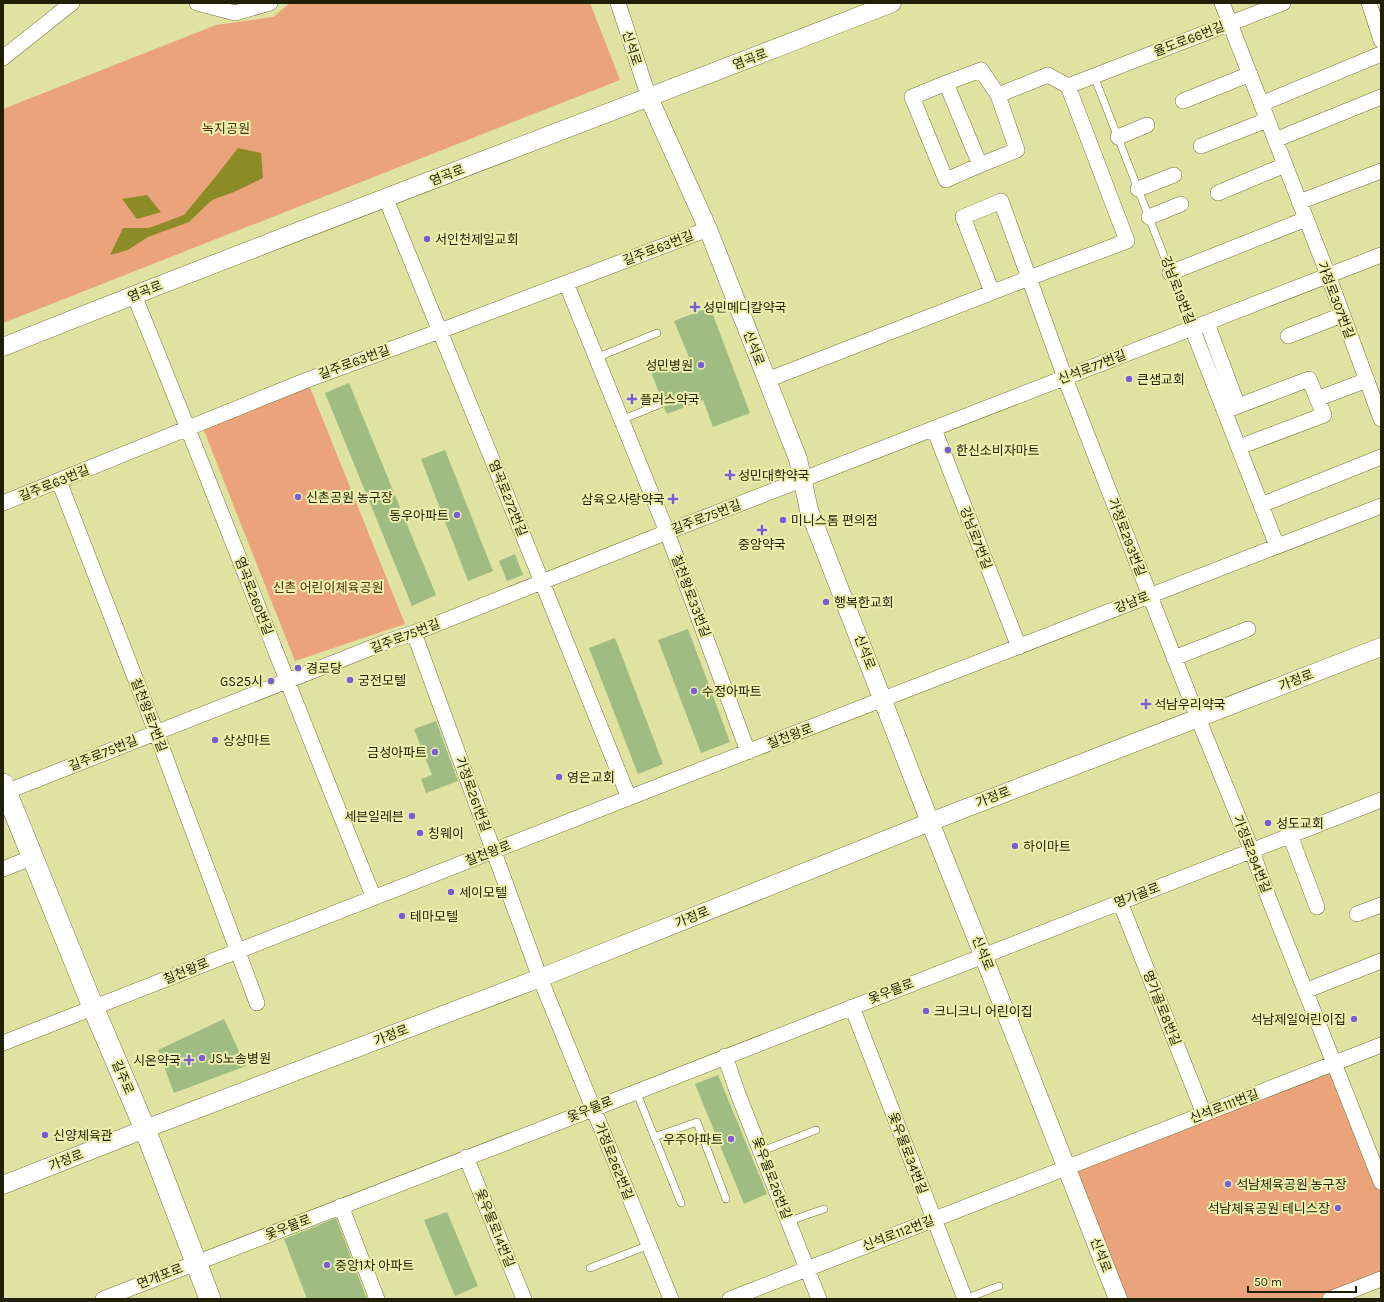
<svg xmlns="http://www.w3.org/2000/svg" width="1384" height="1302" font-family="Karla,'Noto Sans KR',sans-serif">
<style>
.green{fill:#eba37b}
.water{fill:#8b8c27}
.building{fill:#9fbc83}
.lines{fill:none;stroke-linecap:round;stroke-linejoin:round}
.service-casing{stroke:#737536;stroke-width:8}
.minor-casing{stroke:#737536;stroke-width:16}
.tertiary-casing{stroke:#737536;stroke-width:19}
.secondary-casing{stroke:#737536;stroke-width:22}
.service{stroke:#fff;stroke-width:7}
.minor{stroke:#fff;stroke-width:15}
.tertiary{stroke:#fff;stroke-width:18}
.secondary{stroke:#fff;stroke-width:21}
.poi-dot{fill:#795dd7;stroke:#edf0ad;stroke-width:1.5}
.labels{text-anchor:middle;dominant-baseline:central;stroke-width:4;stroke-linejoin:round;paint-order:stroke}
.street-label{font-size:13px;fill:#1f2006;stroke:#edf0ad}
.park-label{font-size:13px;fill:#52280e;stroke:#edf0ad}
.poi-label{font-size:13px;fill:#1f2006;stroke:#edf0ad;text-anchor:start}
</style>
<rect width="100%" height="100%" fill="#dfe2a1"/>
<path class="green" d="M290,3H590L620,80L3,323V109L216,25L273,17Z
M307,380L405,624L295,661L201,423Z
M1334,1063L1381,1182V1276L1324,1299H1118L1066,1168Z"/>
<path class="water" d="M238,148L261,153L263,178L234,192L212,200L189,222L148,237L128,250L110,255L123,228H149L184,215L217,175Z
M147,195L161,212L137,219L122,199Z"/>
<path class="building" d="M710,307L750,413L713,427L703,400L667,414L664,408L667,406L668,402L666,399L661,398L651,372L689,357L674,321Z
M349,383L436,595L412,606L325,393Z
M445,450L493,571L468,581L421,459Z
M515,554L523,575L507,581L499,561Z
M688,629L730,742L701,753L658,640Z
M615,638L663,764L638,774L589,648Z
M436,721L458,781L426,793L421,779L432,775L414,729Z
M224,1019L246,1066L174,1093L158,1050Z
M718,1075L767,1194L744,1204L695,1084Z
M447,1212L478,1286L455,1296L424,1220Z
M336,1218L367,1299H307L284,1239Z"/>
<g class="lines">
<defs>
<path id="service" d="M1094,76L1192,328
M596,358L657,333
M621,420L663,403
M636,1091L681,1203
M654,1137L697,1122L726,1199
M762,1151L816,1130
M789,1221L824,1209
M590,1268L649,1245
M965,1299L999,1286"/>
<path id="minor" d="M197,3L235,13L270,3
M618,3L649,98
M1222,3L1328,275L1381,419
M1369,3L1381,40
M3,58L72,3
M946,83L912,97L946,180L980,165
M998,95L1017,150L980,165L946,83L981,70L998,95L1048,75L1068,86
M1183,101L1250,74
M1261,104L1381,54
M1118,137L1147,125
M1275,140L1381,97
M1201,146L1267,120
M1138,189L1174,175
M1218,193L1285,165
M386,199L542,582L629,798
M1299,202L1381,171
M1149,217L1181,204
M1170,273L1306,219
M566,283L667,532L748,752
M992,292L963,217L1001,201L1029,278L1127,241L1068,86L1283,3
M134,295C216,495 292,697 374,898
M1207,323L1238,406
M1192,328L1277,546
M1288,336L1342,315
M767,380L1029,278L1065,378L1150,596L1198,718L1252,851L1269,899L1381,1182
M1317,399L1367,380
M1225,411L1309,379L1324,415L1247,444
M934,429L1019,647
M59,481L156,732L257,1003
M3,503L307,380L440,331L708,229
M1261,505L1381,457
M414,633L540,978L671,1299
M1174,658L1248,629
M3,793L386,642L414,633L667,532L1381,255
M1290,835L1317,907
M3,869L33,857
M1120,902L1204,1114
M1357,914L1381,905
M1305,991L1381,961
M852,1007L965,1299
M3,1043L659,786L1381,506
M725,1056L738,1094L819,1299
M466,1157L524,1299
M341,1206L377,1299
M103,1299L593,1109L1381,800
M730,1299L1381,1045
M1330,1299L1381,1279"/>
<path id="tertiary" d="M649,98L708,229L798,459L809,510L930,822L983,955L1118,1299
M3,347C298,229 596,119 892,3
M3,1185L145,1129L540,978L930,822L1381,647"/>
<path id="secondary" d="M3,784L93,1007L145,1129L210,1299"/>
</defs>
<use href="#service" class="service-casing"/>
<use href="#minor" class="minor-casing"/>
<use href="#tertiary" class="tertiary-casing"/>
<use href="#secondary" class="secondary-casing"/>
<use href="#service" class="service"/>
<use href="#minor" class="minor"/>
<use href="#tertiary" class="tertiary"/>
<use href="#secondary" class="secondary"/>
</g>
<g class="poi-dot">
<circle cx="427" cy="239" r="4"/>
<path d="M693 301h4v4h4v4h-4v4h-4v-4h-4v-4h4z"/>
<circle cx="701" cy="365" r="4"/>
<circle cx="1129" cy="379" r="4"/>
<path d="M630 393h4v4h4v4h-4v4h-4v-4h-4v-4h4z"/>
<circle cx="948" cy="450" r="4"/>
<path d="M728 469h4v4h4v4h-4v4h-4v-4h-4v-4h4z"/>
<circle cx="298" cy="497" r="4"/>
<path d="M671 493h4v4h4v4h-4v4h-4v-4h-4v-4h4z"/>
<circle cx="457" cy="515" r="4"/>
<circle cx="783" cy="520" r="4"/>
<path d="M760 524h4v4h4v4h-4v4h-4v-4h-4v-4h4z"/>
<circle cx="826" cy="602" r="4"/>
<circle cx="298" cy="668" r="4"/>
<circle cx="350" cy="680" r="4"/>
<circle cx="271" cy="681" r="4"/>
<circle cx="694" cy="691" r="4"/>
<path d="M1144 698h4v4h4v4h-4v4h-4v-4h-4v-4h4z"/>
<circle cx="215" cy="740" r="4"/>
<circle cx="435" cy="752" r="4"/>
<circle cx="559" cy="777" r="4"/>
<circle cx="412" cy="816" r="4"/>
<circle cx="1268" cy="823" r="4"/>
<circle cx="420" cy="833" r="4"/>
<circle cx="1015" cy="846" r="4"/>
<circle cx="451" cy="892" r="4"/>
<circle cx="402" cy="916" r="4"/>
<circle cx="926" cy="1011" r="4"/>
<circle cx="1354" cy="1019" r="4"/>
<circle cx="202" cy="1058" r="4"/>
<path d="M187 1054h4v4h4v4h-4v4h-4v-4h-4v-4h4z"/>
<circle cx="45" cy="1135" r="4"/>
<circle cx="731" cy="1139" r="4"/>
<circle cx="1228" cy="1184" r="4"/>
<circle cx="1338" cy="1208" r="4"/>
<circle cx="327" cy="1265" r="4"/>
</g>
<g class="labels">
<g class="street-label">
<text transform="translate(1189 39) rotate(-21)">율도로66번길</text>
<text transform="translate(632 48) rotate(72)">신석로</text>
<text transform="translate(750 59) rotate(-21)">염곡로</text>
<text transform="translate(447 175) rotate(-21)">염곡로</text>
<text transform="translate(658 248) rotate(-21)">길주로63번길</text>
<text transform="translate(1178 290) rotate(69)">강남로19번길</text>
<text transform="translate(145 291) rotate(-21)">염곡로</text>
<text transform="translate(1336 300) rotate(69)">가정로307번길</text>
<text transform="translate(754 348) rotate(69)">신석로</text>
<text transform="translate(354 362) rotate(-20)">길주로63번길</text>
<text transform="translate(1092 367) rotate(-21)">신석로77번길</text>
<text transform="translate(54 483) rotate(-22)">길주로63번길</text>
<text transform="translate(508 498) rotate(68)">염곡로272번길</text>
<text transform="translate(706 517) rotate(-21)">길주로75번길</text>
<text transform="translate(1127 537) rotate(69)">가정로293번길</text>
<text transform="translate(976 538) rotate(69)">강남로7번길</text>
<text transform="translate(254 596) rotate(69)">염곡로260번길</text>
<text transform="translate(691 596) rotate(69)">칠천왕로33번길</text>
<text transform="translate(1132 602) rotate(-21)">강남로</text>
<text transform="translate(405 636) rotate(-21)">길주로75번길</text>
<text transform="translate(865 652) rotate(69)">신석로</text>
<text transform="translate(1296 680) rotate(-21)">가정로</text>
<text transform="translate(149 715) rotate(69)">칠천왕로7번길</text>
<text transform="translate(790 736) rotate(-21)">칠천왕로</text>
<text transform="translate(103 753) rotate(-22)">길주로75번길</text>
<text transform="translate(473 794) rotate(70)">가정로261번길</text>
<text transform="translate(993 797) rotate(-21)">가정로</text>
<text transform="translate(488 853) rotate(-21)">칠천왕로</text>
<text transform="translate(1252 854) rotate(69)">가정로294번길</text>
<text transform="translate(1137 895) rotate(-21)">명가골로</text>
<text transform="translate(692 917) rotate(-22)">가정로</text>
<text transform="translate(983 953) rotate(68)">신석로</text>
<text transform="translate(186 971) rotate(-22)">칠천왕로</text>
<text transform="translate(891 991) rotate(-21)">옻우물로</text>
<text transform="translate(1162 1008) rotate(68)">명가골로8번길</text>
<text transform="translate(391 1035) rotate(-21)">가정로</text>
<text transform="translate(123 1077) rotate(67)">길주로</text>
<text transform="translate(1224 1106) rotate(-21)">신석로111번길</text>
<text transform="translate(590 1109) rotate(-22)">옻우물로</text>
<text transform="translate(908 1153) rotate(69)">옻우물로34번길</text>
<text transform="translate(66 1160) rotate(-21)">가정로</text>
<text transform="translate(614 1161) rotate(68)">가정로262번길</text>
<text transform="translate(772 1178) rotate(69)">옻우물로26번길</text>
<text transform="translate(288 1227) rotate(-21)">옻우물로</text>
<text transform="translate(495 1228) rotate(68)">옻우물로14번길</text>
<text transform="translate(898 1233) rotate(-21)">신석로112번길</text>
<text transform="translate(1101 1255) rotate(69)">신석로</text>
<text transform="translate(160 1276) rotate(-21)">면개포로</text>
</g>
<g class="park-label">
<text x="226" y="128">녹지공원</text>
<text x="328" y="587">신촌 어린이체육공원</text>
</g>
<g class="poi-label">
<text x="435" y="239">서인천제일교회</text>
<text x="703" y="307">성민메디칼약국</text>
<text x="693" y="365" text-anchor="end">성민병원</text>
<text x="1137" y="379">큰샘교회</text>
<text x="640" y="399">플러스약국</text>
<text x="956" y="450">한신소비자마트</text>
<text x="738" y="475">성민대학약국</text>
<text x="306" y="497">신촌공원 농구장</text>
<text x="665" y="499" text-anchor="end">삼육오사랑약국</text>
<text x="449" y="515" text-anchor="end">동우아파트</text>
<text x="791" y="520">미니스톰 편의점</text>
<text x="762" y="544" text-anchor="middle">중앙약국</text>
<text x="834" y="602">행복한교회</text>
<text x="306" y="668">경로당</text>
<text x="358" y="680">궁전모텔</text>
<text x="263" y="681" text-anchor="end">GS25시</text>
<text x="702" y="691">수정아파트</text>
<text x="1154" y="704">석남우리약국</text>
<text x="223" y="740">상상마트</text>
<text x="427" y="752" text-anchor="end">금성아파트</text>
<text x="567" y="777">영은교회</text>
<text x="404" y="816" text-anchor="end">세븐일레븐</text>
<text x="1276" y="823">성도교회</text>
<text x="428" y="833">칭웨이</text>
<text x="1023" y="846">하이마트</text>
<text x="459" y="892">세이모텔</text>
<text x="410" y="916">테마모텔</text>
<text x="934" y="1011">크니크니 어린이집</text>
<text x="1346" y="1019" text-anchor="end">석남제일어린이집</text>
<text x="210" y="1058">JS노송병원</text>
<text x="181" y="1060" text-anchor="end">시온약국</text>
<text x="53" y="1135">신양체육관</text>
<text x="723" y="1139" text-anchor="end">우주아파트</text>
<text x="1236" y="1184">석남체육공원 농구장</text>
<text x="1330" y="1208" text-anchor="end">석남체육공원 테니스장</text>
<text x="335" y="1265">중앙1차 아파트</text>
</g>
</g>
<rect width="1384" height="1302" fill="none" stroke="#1f2006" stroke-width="8"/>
<path d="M1248 1286v6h108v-6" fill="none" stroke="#1f2006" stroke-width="2"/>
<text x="1254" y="1286" font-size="12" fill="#1f2006" stroke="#edf0ad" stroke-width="3" paint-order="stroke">50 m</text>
</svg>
